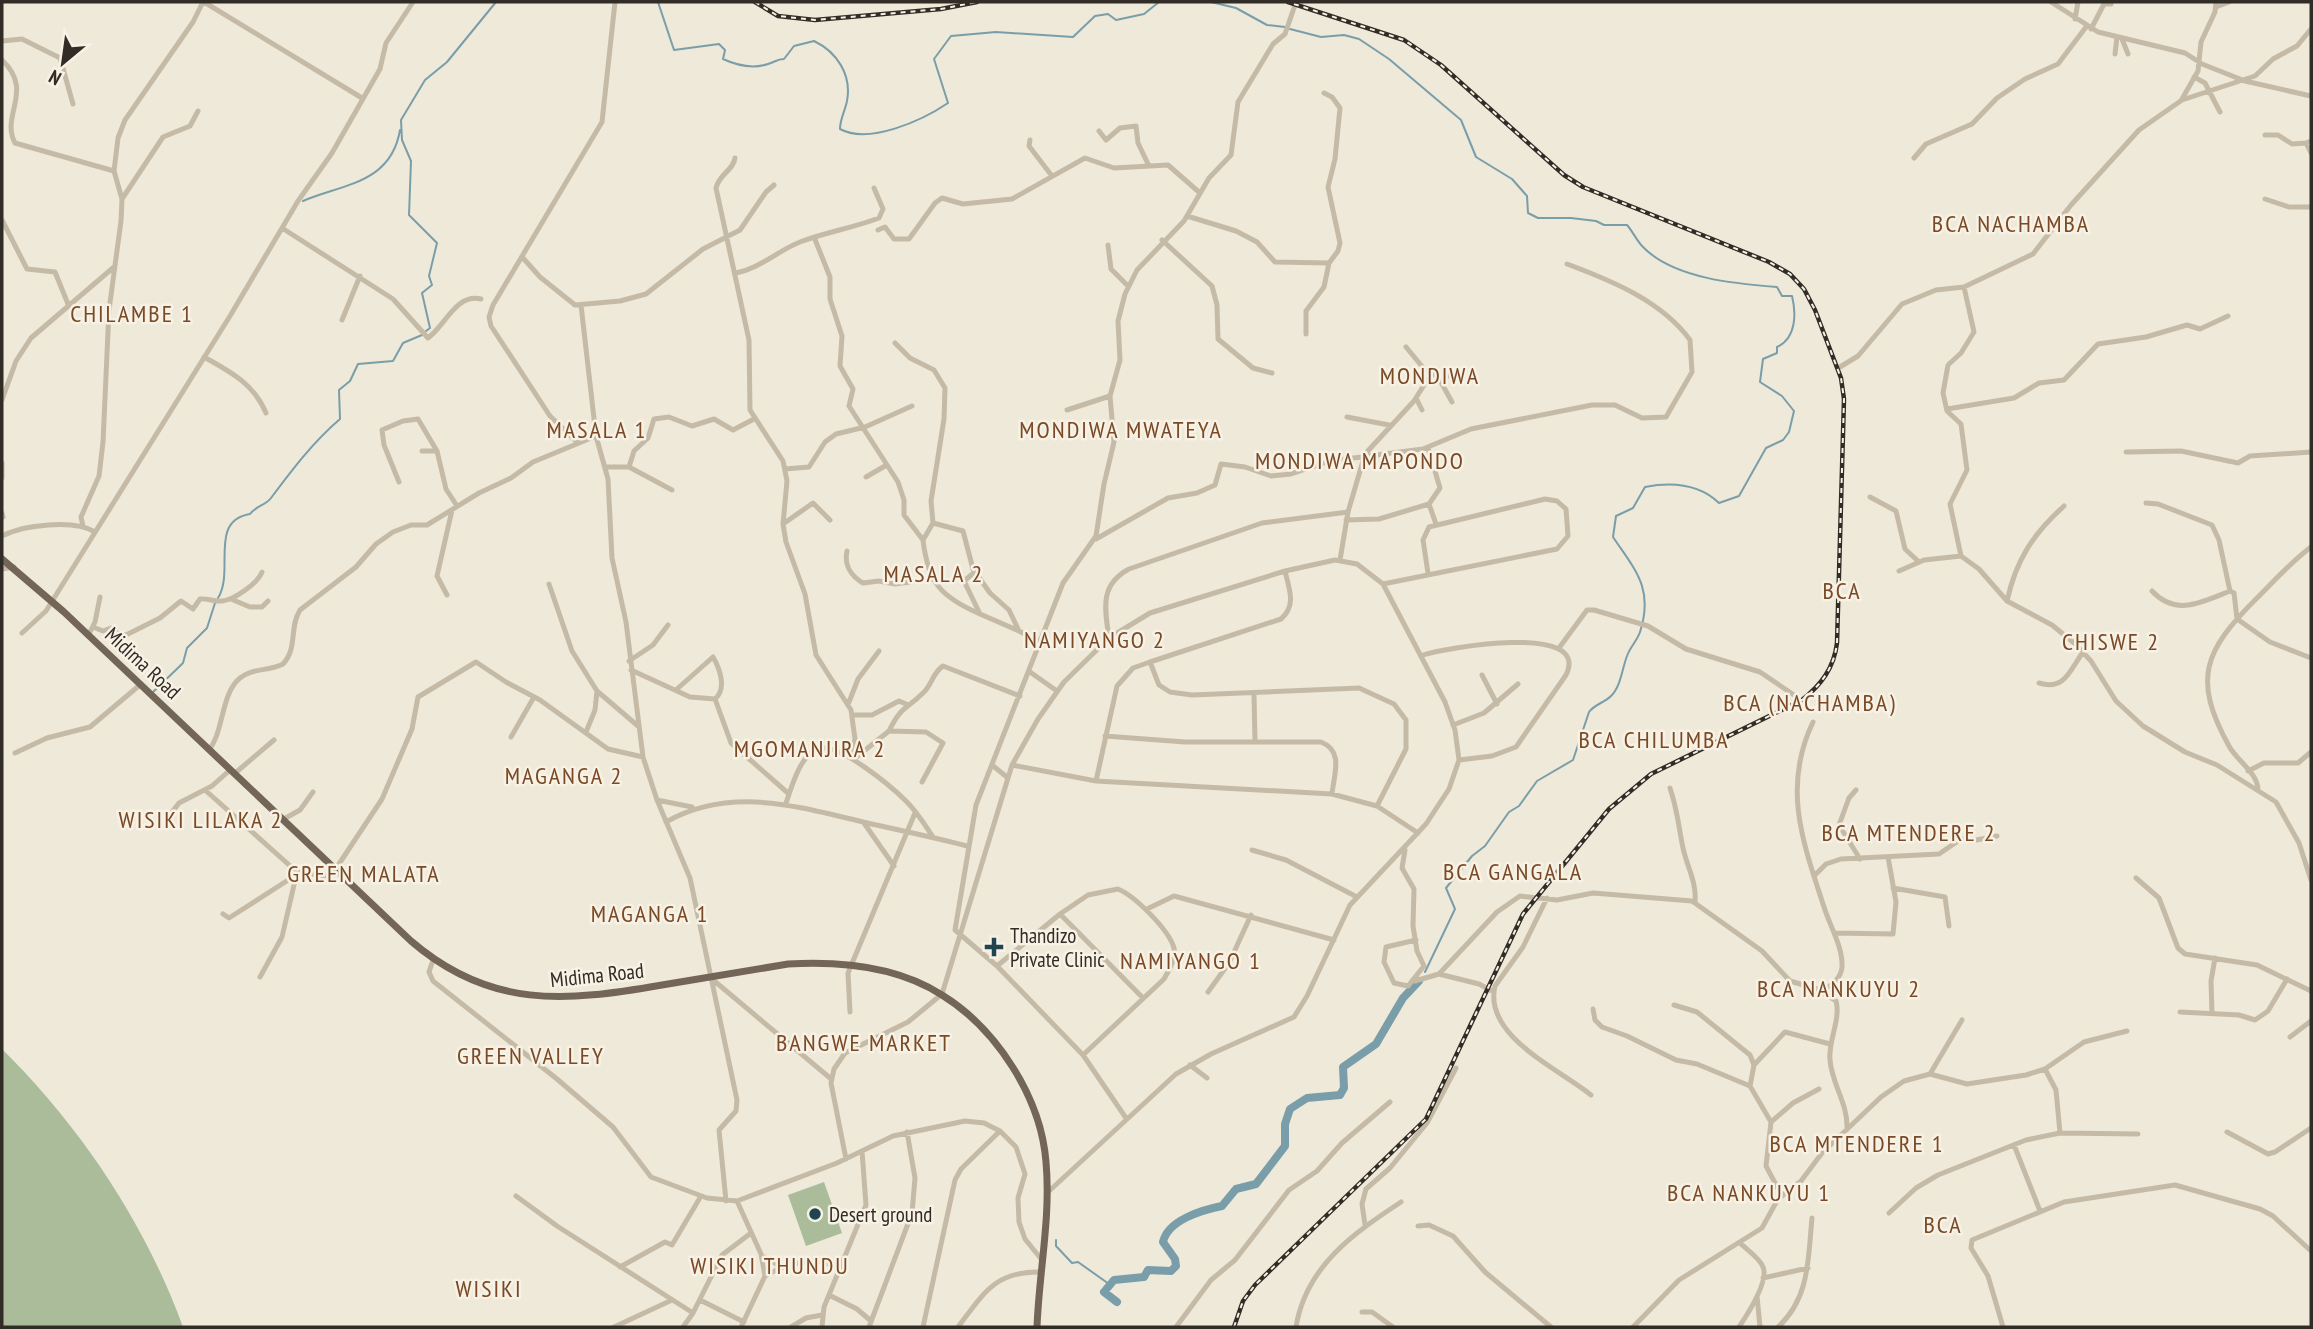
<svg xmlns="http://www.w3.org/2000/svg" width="2313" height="1329" font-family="'PT Sans Narrow',sans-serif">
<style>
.green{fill:#aabc9a}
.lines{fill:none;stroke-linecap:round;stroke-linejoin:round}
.stream{stroke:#7a9ea9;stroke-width:2}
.river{stroke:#7a9ea9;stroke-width:8}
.minor{stroke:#c5baa6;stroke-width:5}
.major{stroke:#736658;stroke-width:7}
.rail-casing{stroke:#322c26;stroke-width:4.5}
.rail{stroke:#f7f2e5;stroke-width:2;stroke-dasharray:5;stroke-linecap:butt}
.poi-dot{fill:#204450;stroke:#f7f2e5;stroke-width:2.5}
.labels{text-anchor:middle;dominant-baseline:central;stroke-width:5;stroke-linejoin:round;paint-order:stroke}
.street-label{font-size:21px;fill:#322c26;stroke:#f7f2e5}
.poi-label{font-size:21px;fill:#322c26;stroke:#f7f2e5;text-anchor:start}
.quarter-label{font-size:24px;letter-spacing:2px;fill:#7a4a26;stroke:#f7f2e5}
</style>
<rect width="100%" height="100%" fill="#efe9d9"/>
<path class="green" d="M2,1049C81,1127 145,1223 183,1327H2Z
M824,1182L842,1233L806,1246L788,1195Z"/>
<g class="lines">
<path class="stream" d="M658,2L674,50L719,44L725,50L723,59C736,65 753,69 768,64C775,62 777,59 784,59L794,46L814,41C837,52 852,75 847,101C845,111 840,119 840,129C869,145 923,120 948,103L934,59L951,36L996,32L1073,37L1095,16L1108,14L1116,20L1144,14L1159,2
M1211,2L1236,8L1267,25L1285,27
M1290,29L1321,37L1344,35L1359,39L1389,59L1461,120L1476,157L1512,179L1527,196L1528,213L1538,218H1571L1596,221L1604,225H1627C1633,232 1637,241 1643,247C1674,279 1738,284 1777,287L1782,296H1792C1796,312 1797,338 1777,347V353L1763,359L1760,382L1782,396L1794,411L1789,432L1783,440L1766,448L1739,496L1719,503C1699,484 1671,482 1645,487L1633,508L1616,516L1613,537C1635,570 1654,588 1640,632C1637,641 1630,647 1627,656C1622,669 1621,686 1611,696C1604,703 1595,704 1589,712L1573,760L1537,781L1519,806L1509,812L1485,846L1472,856L1446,888L1455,909L1425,972
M303,201C342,184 391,184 400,130
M426,331L430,328L422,293L432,285L429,276L437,243L409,215L411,161L402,140L401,120L425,80L447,62L496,2
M218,598C235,571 208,521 250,514C256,506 266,505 271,498C292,470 313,442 340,419L339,390L350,381L358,364L393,361L403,343L422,335
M153,692L183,663L187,648L207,628L215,603
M1056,1240V1246L1072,1263L1078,1262L1109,1284"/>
<path class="river" d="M1117,1302L1104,1292L1114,1280L1144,1277L1148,1270L1171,1271L1176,1266L1175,1259L1163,1242C1168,1220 1202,1210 1222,1206L1236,1189L1256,1184L1285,1146V1124L1290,1109L1307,1098L1340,1095L1344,1088L1343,1067L1376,1044L1403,998L1419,981"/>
<path class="minor" d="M204,2L362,98
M2051,2L2098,32L2185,53L2202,64L2245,81L2311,96
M2216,7L2229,2
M2075,19L2078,2
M2091,29L2104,4H2111
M2122,39L2128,54
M2,41L22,39L60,58L73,104
M2115,54L2117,37
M2,60C35,91 0,115 15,143L114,171
M2194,77L2205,83L2220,112
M2182,99L2198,71L2201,42L2215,12L2216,2
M1099,131L1106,140L1120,128L1136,126L1138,143L1149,166
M2265,135H2278L2292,144L2306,143
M1030,140L1029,146L1052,176
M2311,141L2306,143L2311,153
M735,158C733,171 719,174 716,188L749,340L750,410L783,461L787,481L783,524L786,542L805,594L816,655L851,710L855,739L850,757
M1914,158L1926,144L1972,124L1997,98L2025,79L2058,64L2086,27
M122,199L163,137L190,126L198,111
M2265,199L2289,207H2311
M1187,216L1236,231L1257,242L1275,262L1329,263
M2,220L27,269L55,272L68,304
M282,228L393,299L428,338C445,326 456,293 481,299
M878,230L885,227L894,239H909L935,203L942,198L963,204L1012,199L1085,158L1114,168L1168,165L1200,193
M814,237L830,277V299L842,336L840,366L853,389L849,406L898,482L904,500V515L923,540L933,523L931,501L944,419L945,388L934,370L910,358L895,343
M1162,240L1212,286L1217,305L1218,339L1253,368L1272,373
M1108,245L1111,269L1128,286
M523,258L540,277L575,305L620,301L646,294L703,249L740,230L766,192L774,185
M736,273C761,268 777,251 800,242C826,232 853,228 879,218L883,209L874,188
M1964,287L1974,332L1961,353L1948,365L1943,393L1947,411L1961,424L1967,470L1950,504L1961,556L1979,569L2007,601L2052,625L2074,643L2091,661L2116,701L2143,726L2185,752L2217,765L2276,802L2299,843L2311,880
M581,305L596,436L608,479L612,558L626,622L643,757L657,800L690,878L737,1100L736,1111L719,1130L726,1201
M342,320L360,276
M1306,334V311L1324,287L1329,263L1338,251L1340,243L1328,187L1335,159L1340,108L1332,97L1324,93
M1406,347L1425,370L1434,375
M204,357C231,372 254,384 266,413
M1840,367L1858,356L1902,304L1936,290L1964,287L2033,254L2071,205L2139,130L2182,100L2255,76L2273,59L2297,46L2311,29
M1416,398L1422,410
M2,400L16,361L31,338L114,267
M1452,402L1437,375L1453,376
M1947,409L2014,398L2039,383L2064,380L2098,344L2146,337L2187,325L2200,329L2228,316
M1067,410L1110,396
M1347,417L1389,425
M578,443L550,416L491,326L489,317L493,305L602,122L615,2
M422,451H437L446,489L457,506
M2126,452L2181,451L2238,463L2250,456L2311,452
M2,463V478
M606,467H629L672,490
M629,467L634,451L648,438L654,419L669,417L692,426L714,419L733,430L754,419
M785,469L809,467L825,442L836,434L865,427L912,406
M866,477L885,466
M399,482L384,445L382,430L403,421L418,419L437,451
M1870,497L1896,511L1905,549L1919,562
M2146,503L2158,504L2212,525L2219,540L2230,591L2234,593L2237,619L2270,642L2311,658
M1429,504L1436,524
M2,513L3,517
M1346,520L1379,519L1429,504L1440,488L1428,448
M933,523L963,531L973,569L990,593L1009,610L1019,631L1040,642
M783,524L813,503L830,520
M83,526L81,517L99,476L103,442L109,310L121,221L122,199L114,171L118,138L125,120L193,22L203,2
M2,536C23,525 74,519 95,532
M1096,539L1168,498L1197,493L1215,485L1221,464L1245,467L1271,476L1291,474L1330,461L1423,449L1471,429L1592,405H1615L1642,418L1666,417L1692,372L1690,340C1662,301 1610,280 1567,264
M923,540C928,583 941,597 980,614
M847,551C844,565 851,576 863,583L879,581L895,584L933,579
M1340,560L1348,512L1365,454L1414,401L1431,374
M2,569L14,567
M1899,571L1924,560L1961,556
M975,572L964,581L980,614L1019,631
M549,584L572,651L597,691L638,726
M1383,584L1557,549L1568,536L1566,509L1557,501L1545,499L1429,527L1423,540L1428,573
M2152,591C2176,617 2202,602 2230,591
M447,595L437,576L452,510
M231,599L250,607H262L268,601
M2007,601C2016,560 2033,534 2064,506
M93,627L103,631L111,628L118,634L126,635L160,618L181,601L193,609L200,599C207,598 215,602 222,601C234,600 258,583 262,572
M22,633L46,611L230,316L298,201L332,153L380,69L386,43L413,2
M88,636L95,622L100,597
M1109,638C1105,609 1099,585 1129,569L1262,523L1348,512
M1559,648L1587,610H1594L1648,626L1686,649L1760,672L1794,695
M1423,655C1444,648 1592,622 1566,675L1516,747L1492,756L1459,760
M629,661L653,645L668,625
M1150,662L1281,619C1297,605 1289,589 1285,571
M631,670L690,697L715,699
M1030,672L1057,691
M1482,675L1497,704
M2039,683C2065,691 2070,670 2083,652
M677,689L713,657C720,669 727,689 715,699
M1254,694L1255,742
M715,699L731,743L789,794
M849,702L858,679L879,651
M852,715H872L899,701L906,704
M1813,722C1781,789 1804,845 1825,910C1831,928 1843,948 1842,967C1841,979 1831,985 1822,992
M1453,725L1484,713L1518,684
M889,731C901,706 906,710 923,693C932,685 933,672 943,666L1020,696
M586,732L595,710L597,691
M1105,736L1185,742H1321C1344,751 1334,774 1332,794
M511,737L534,697
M209,750C224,731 221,693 240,678C252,668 270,671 283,664C298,648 289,627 300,610L356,567L376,544L393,532L411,525H427L479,493L511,478L533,462L596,436
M15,753L47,738L90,727L141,684
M854,759L889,731L926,732L943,743L922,782
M992,765L1008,778
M1012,765L1096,781L1332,794L1377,806L1418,833
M2248,771L2264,763H2298L2311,752
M234,774L274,740
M1096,781L1117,686L1133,668L1150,662L1159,685L1170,692L1192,695L1359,688L1394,704L1406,720V749L1377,806
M1670,788C1678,812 1678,824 1683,848C1687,867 1697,882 1695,903
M205,790L297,872L326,876L335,870L382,799L412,729L418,697L476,662L506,682L540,700L608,749L643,757
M1856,790L1849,798L1839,825L1860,859
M2258,790C2258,773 2237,761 2229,746C2192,679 2204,651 2256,599C2274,581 2291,562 2311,547
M657,800L692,807
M786,803C792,786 800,756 817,749C837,740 893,788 907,802C917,812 925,825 933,837
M169,816L179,803L212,786L230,770
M282,820L300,810L313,792
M666,822C730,786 796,806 863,822C898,830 933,837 967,846
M864,823L894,866
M1252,850L1286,860L1357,897
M1405,850L1402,868L1414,889L1413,926L1417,951L1424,966L1408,986L1394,983L1384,962L1386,947L1416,940
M1815,875L1826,864L1841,859L1939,854L1961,839L1971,841L1997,836
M2136,878L2159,898L2178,948L2185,954L2257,965L2311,991
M1893,888L1945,897L1949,926
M1547,898L1523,947L1495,986C1483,1036 1559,1069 1591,1095
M1147,909L1174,896L1334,940
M223,914L229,918L296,875
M1060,914L1143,998
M1834,933L1893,934L1896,902L1888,857
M433,960L429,972L433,981L557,1079L613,1127L651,1177L707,1198L737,1201L837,1163L893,1136L965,1121L984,1123L1000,1131L1016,1147L1025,1174L1018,1198L1019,1222L1025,1239L1042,1260
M997,966L1060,914L1088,895L1118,889C1135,896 1169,930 1174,948C1176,959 1169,970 1164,979L1083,1055L1126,1118
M1439,974L1479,984L1494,992
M260,977L282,937L297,872
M712,979L830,1078
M1415,981L1439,974L1497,912L1520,896L1557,900L1593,893L1692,901L1762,951L1790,981L1817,989L1836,1001C1841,1019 1828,1041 1830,1060C1832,1085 1848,1103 1847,1129
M1208,992L1229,963L1251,915
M1674,1005L1697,1012L1750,1055L1754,1065L1750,1086
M1593,1009L1595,1020L1602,1027L1627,1036L1676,1060L1697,1064L1750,1086L1771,1122
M850,1012L848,973L915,813
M2180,1012L2239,1015L2255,1020L2268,1011L2287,979
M2212,1014L2211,981L2215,958
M2290,1037L2311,1021
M1083,1055L997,966L955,930L976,805L1063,583L1096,536L1104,484L1114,442L1110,396L1120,360L1118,321L1125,294L1137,270L1184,221L1209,178L1231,155L1238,102L1273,44L1285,34L1296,2
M1190,1065L1207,1078
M1754,1065L1785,1032L1830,1044
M2045,1069L2056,1090L2060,1133
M1930,1074L1962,1020
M2227,1132L2268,1154L2275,1152L2311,1128
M2014,1145L2040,1211
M846,1159L831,1083L834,1069L845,1053L908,1022L942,994L1012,765L1038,719L1064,682L1109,638L1150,613L1285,571L1335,560L1357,564L1383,584L1445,702L1455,730L1459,760L1449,789L1426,824L1350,905L1307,996L1294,1017L1211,1054L1176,1074L1048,1192
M516,1196L557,1226L693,1313L722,1255L751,1233
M1782,1196L1766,1166L1771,1122L1793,1103L1819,1089
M737,1201L761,1254L765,1276L741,1327
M1889,1213L1916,1188L1938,1175L2026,1140L2060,1133L2138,1134
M1365,1225L1362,1204L1366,1189L1390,1168L1427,1123L1456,1068
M1418,1226L1429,1225L1453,1236L1485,1272L1551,1327
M764,1257L782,1267
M620,1267L665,1242L672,1245L701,1196
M765,1276C791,1261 812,1258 841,1267
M1763,1278L1808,1268
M829,1295L857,1309L871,1321
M1757,1296L1760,1327
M700,1300L744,1322
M1362,1312H1372L1393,1327
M614,1327L672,1300
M683,1327L693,1313
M791,1327L806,1318L822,1315
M822,1327L824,1307L866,1205L862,1151
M869,1327L912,1213L915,1178L907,1132
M923,1327L955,1180L961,1169L1000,1131
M958,1327C984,1293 995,1271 1041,1272
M1176,1327L1211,1280L1235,1260L1289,1190L1317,1171L1342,1143L1390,1102
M1296,1327C1306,1266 1354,1233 1401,1202
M1633,1327L1679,1280L1762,1228L1778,1199L1801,1181L1822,1153L1881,1097L1904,1081L1930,1074L1967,1084L2026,1075L2045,1069L2084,1042L2127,1031
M1739,1327C1747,1315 1769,1281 1763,1267C1760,1258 1747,1250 1740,1243
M1778,1327C1810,1298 1808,1258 1812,1218
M2003,1327L1988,1276L1971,1248L1972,1240L2064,1202L2175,1185L2260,1209L2273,1216L2311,1251"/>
<path class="major" d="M2,559L64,612L411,941C490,1009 565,1002 662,985C704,978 746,971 788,964C840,961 897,966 942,995C997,1029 1041,1098 1046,1162C1051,1217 1039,1272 1037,1327"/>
<defs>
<path id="rail" d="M755,2L778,16L815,20L941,9L977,2
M1234,1327L1243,1301L1255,1285L1426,1119L1523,914L1609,809L1651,774L1802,700C1821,685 1834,668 1837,643L1844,399L1841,378L1815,310L1804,289L1790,274L1769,262L1583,187L1564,175L1441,65L1404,40L1288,2"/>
</defs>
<use href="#rail" class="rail-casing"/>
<use href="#rail" class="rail"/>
</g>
<g class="poi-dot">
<path d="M990.5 936.5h7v7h7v7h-7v7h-7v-7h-7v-7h7z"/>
<circle cx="815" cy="1214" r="7"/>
</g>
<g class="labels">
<g class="street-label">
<text transform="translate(143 663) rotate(43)">Midima Road</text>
<text transform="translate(597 975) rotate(-6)">Midima Road</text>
</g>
<g class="poi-label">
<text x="1010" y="935">Thandizo<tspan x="1010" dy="24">Private Clinic</tspan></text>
<text x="829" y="1214">Desert ground</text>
</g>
<g class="quarter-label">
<text x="2011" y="223">BCA NACHAMBA</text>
<text x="132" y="313">CHILAMBE 1</text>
<text x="1430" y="375">MONDIWA</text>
<text x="597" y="429">MASALA 1</text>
<text x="1121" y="429">MONDIWA MWATEYA</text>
<text x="1360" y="460">MONDIWA MAPONDO</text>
<text x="934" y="573">MASALA 2</text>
<text x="1842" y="590">BCA</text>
<text x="1095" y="639">NAMIYANGO 2</text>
<text x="2111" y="641">CHISWE 2</text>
<text x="1810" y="702">BCA (NACHAMBA)</text>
<text x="1654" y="739">BCA CHILUMBA</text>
<text x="810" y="748">MGOMANJIRA 2</text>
<text x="564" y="775">MAGANGA 2</text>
<text x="201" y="819">WISIKI LILAKA 2</text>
<text x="1909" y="832">BCA MTENDERE 2</text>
<text x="1513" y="871">BCA GANGALA</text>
<text x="364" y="873">GREEN MALATA</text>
<text x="650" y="913">MAGANGA 1</text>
<text x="1191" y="960">NAMIYANGO 1</text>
<text x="1839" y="988">BCA NANKUYU 2</text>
<text x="864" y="1042">BANGWE MARKET</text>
<text x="531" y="1055">GREEN VALLEY</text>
<text x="1857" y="1143">BCA MTENDERE 1</text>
<text x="1749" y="1192">BCA NANKUYU 1</text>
<text x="1943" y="1224">BCA</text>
<text x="770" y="1265">WISIKI THUNDU</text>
<text x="489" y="1288">WISIKI</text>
</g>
</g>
<rect width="2313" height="1329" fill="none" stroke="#322c26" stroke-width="7"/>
<g transform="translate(63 63) rotate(209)" stroke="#f7f2e5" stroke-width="5" paint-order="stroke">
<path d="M0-5L12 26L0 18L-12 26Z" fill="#322c26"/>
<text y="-10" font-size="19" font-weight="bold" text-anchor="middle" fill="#322c26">N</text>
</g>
</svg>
